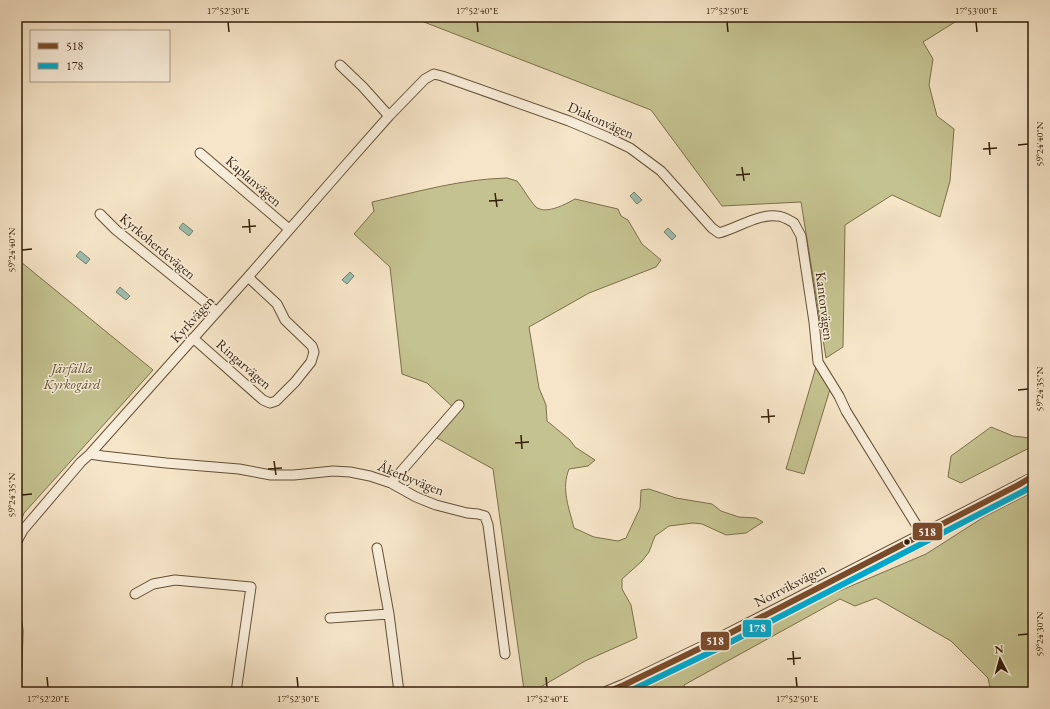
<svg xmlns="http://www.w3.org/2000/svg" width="1050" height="709" font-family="'EB Garamond',serif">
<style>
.green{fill:#c4c290;stroke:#7c704c}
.water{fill:#9dbfb2;stroke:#737f6e}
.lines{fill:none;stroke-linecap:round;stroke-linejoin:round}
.minor-casing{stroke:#645037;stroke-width:11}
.tertiary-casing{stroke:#645037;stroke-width:13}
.minor{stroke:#f9eedb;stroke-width:9}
.tertiary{stroke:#f9eedb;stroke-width:11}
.bus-1-casing{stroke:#f9eedb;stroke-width:9}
.bus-2-casing{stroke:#f9eedb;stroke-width:9}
.bus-1{stroke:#7a4b2a;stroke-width:6}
.bus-2{stroke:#00a9ce;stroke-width:6}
.ticks{fill:none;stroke:#331e07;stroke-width:1.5}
.bus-dot{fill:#331e07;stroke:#f9eedb;stroke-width:1.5}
.labels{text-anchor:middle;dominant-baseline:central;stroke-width:3;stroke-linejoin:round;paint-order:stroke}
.street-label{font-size:14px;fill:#331e07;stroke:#f9eedb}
.park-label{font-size:14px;font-style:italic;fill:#5e4f30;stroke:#f9eedb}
.line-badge{stroke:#f9eedb;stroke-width:1.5}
.badge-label{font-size:11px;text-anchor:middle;font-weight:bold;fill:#fff}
.neatline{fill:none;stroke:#331e07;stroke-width:1.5}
.ticks-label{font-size:10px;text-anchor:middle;fill:#331e07}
</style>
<rect width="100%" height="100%" fill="#f6e5c8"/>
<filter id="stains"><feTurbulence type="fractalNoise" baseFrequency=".005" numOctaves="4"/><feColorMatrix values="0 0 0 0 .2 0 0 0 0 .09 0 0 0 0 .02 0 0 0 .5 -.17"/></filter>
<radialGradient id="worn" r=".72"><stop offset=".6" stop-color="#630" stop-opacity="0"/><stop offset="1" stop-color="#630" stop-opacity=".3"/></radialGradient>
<path class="green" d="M411,17H963L923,42L933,59L929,85L937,116L954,129L950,181L940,217L892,195L845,225L843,347L826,358L801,202L722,206L651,110Z
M507,178L517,181C523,188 530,201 536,207C546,215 566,204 575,199L618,209L621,216L628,220L642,244L661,260L656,267L589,293L529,327L539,388L546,405L547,421L570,440L575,447L595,460L588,466L569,469C561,489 569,508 574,528L594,537L618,541L626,538L640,508L641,490L649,489L676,498L712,504L721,511L739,517L756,518L763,522L746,533L726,535L702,524L693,523L669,526L655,536L649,552L642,561L622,579V589L631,605L637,638L585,661L539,688L524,690L493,469L437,438L457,411L427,383L402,374L390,267L354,234L374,211L372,202C417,192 461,179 507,178Z
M21,262L153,370L24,513L17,532V264Z
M816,367L831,386L804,474L786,469Z
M991,427L1013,436L1030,438L1033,442V446L961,483L948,477L951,456Z
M1033,492V692H991L988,678L951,641L876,598L855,606L840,599L684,685L686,692H626L804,606L926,554L984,517Z"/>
<path class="water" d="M634,192L642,200L637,204L630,196Z
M183,223L193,231L189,236L179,228Z
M668,228L676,236L672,240L664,232Z
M80,251L90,259L86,264L76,256Z
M350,272L354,276L347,284L342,280Z
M120,287L130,296L126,300L116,292Z"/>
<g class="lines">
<defs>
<path id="minor" d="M340,65L363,87L389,116
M200,153L289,229
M100,214L116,230L217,312
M193,338L263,400L270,403L276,401L295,382L311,362L314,352L312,346L285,320L277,304L248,277
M90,454L103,456L166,463L239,469L271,475H294L333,471L350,472L370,476L391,483L416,497L436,505L467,513L478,514L485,516L488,525L505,654
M391,483L459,405
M17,541L23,530L81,462L90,454L248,277L343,168L389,116L425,79L434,74L442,76L569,121L607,137L630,148L661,171L712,228L719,233C738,228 757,214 777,216C783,216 789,220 794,223L801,236L814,322L818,362L839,396L846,411L922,534
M377,548L389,614L399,692
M135,594L153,584L175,580L251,587L236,692
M330,618L389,614
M17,622L18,631L17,668"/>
<path id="tertiary" d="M607,692L624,685L711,643L1033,478"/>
</defs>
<use href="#minor" class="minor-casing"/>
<use href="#tertiary" class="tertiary-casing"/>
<use href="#minor" class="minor"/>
<use href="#tertiary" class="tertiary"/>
<defs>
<path id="bus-1" d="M607,692L624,685L711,643L1020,484L1033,476"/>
<path id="bus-2" d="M628,692L715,650L1024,491L1033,485"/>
</defs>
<use href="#bus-1" class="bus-1-casing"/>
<use href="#bus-2" class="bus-2-casing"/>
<use href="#bus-1" class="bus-1"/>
<use href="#bus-2" class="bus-2"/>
</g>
<path class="ticks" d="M228,22L229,32M477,22L478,32M727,22L728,32M976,22L977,32M989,142L990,155M1018,145L1028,144M983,149L997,148M742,167L744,181M736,175L750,174M495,193L497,207M489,201L503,200M249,219L250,233M242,227L256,226M22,250L32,249M1018,390L1028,389M768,409L769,423M761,417L775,416M521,435L522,449M515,443L529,442M274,461L276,475M268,469L282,468M22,495L32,494M1018,635L1028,634M793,651L794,665M787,659L801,658M47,677L48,687M297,677L298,687M546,677L547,687M796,677L797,687"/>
<circle class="bus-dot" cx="907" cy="542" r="3.5"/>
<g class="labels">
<g class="street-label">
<text transform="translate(601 120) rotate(24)">Diakonvägen</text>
<text transform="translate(254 181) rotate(41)">Kaplanvägen</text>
<text transform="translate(158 246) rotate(40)">Kyrkoherdevägen</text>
<text transform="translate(825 306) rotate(83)">Kantorvägen</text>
<text transform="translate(192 319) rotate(-48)">Kyrkvägen</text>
<text transform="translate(244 364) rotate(41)">Ringarvägen</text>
<text transform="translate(411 478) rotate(22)">Åkerbyvägen</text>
<text transform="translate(790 585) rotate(-27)">Norrviksvägen</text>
</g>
<g class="park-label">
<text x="72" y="368">Järfälla<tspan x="72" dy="16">Kyrkogård</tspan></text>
</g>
</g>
<g class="line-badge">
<rect x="912" y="522" width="31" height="19" rx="4" fill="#7a4b2a"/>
<rect x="742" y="619" width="30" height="19" rx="4" fill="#00a9ce"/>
<rect x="700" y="631" width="30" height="20" rx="4" fill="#7a4b2a"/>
</g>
<g class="badge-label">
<text x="927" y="536">518</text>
<text x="757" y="632">178</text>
<text x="715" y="645">518</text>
</g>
<rect width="1050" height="709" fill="none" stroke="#f6e5c8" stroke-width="44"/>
<rect x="30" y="30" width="140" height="52" fill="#f9eedb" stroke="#aa9b86"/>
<rect x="38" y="43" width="20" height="6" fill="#7a4b2a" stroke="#aa9b86"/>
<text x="66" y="50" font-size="12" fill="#331e07">518</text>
<rect x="38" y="63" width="20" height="6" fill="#00a9ce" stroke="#aa9b86"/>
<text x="66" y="70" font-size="12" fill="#331e07">178</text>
<g transform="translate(1000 659) rotate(354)" stroke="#f9eedb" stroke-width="3" paint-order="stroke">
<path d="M0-3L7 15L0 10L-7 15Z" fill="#331e07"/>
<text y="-6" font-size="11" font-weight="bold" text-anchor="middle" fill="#331e07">N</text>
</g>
<rect x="22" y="22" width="1006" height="665" class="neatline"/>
<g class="ticks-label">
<text x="228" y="14">17°52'30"E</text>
<text x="477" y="14">17°52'40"E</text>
<text x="727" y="14">17°52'50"E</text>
<text x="976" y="14">17°53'00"E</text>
<text transform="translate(1039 144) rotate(-90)" y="4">59°24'40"N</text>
<text transform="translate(11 250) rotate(-90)" y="4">59°24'40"N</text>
<text transform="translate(1039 389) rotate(-90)" y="4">59°24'35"N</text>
<text transform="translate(11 495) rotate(-90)" y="4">59°24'35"N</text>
<text transform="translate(1039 634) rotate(-90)" y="4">59°24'30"N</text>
<text x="48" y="702">17°52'20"E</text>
<text x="298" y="702">17°52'30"E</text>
<text x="547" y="702">17°52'40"E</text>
<text x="797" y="702">17°52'50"E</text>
</g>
<rect width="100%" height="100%" filter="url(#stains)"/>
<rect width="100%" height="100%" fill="url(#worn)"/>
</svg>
